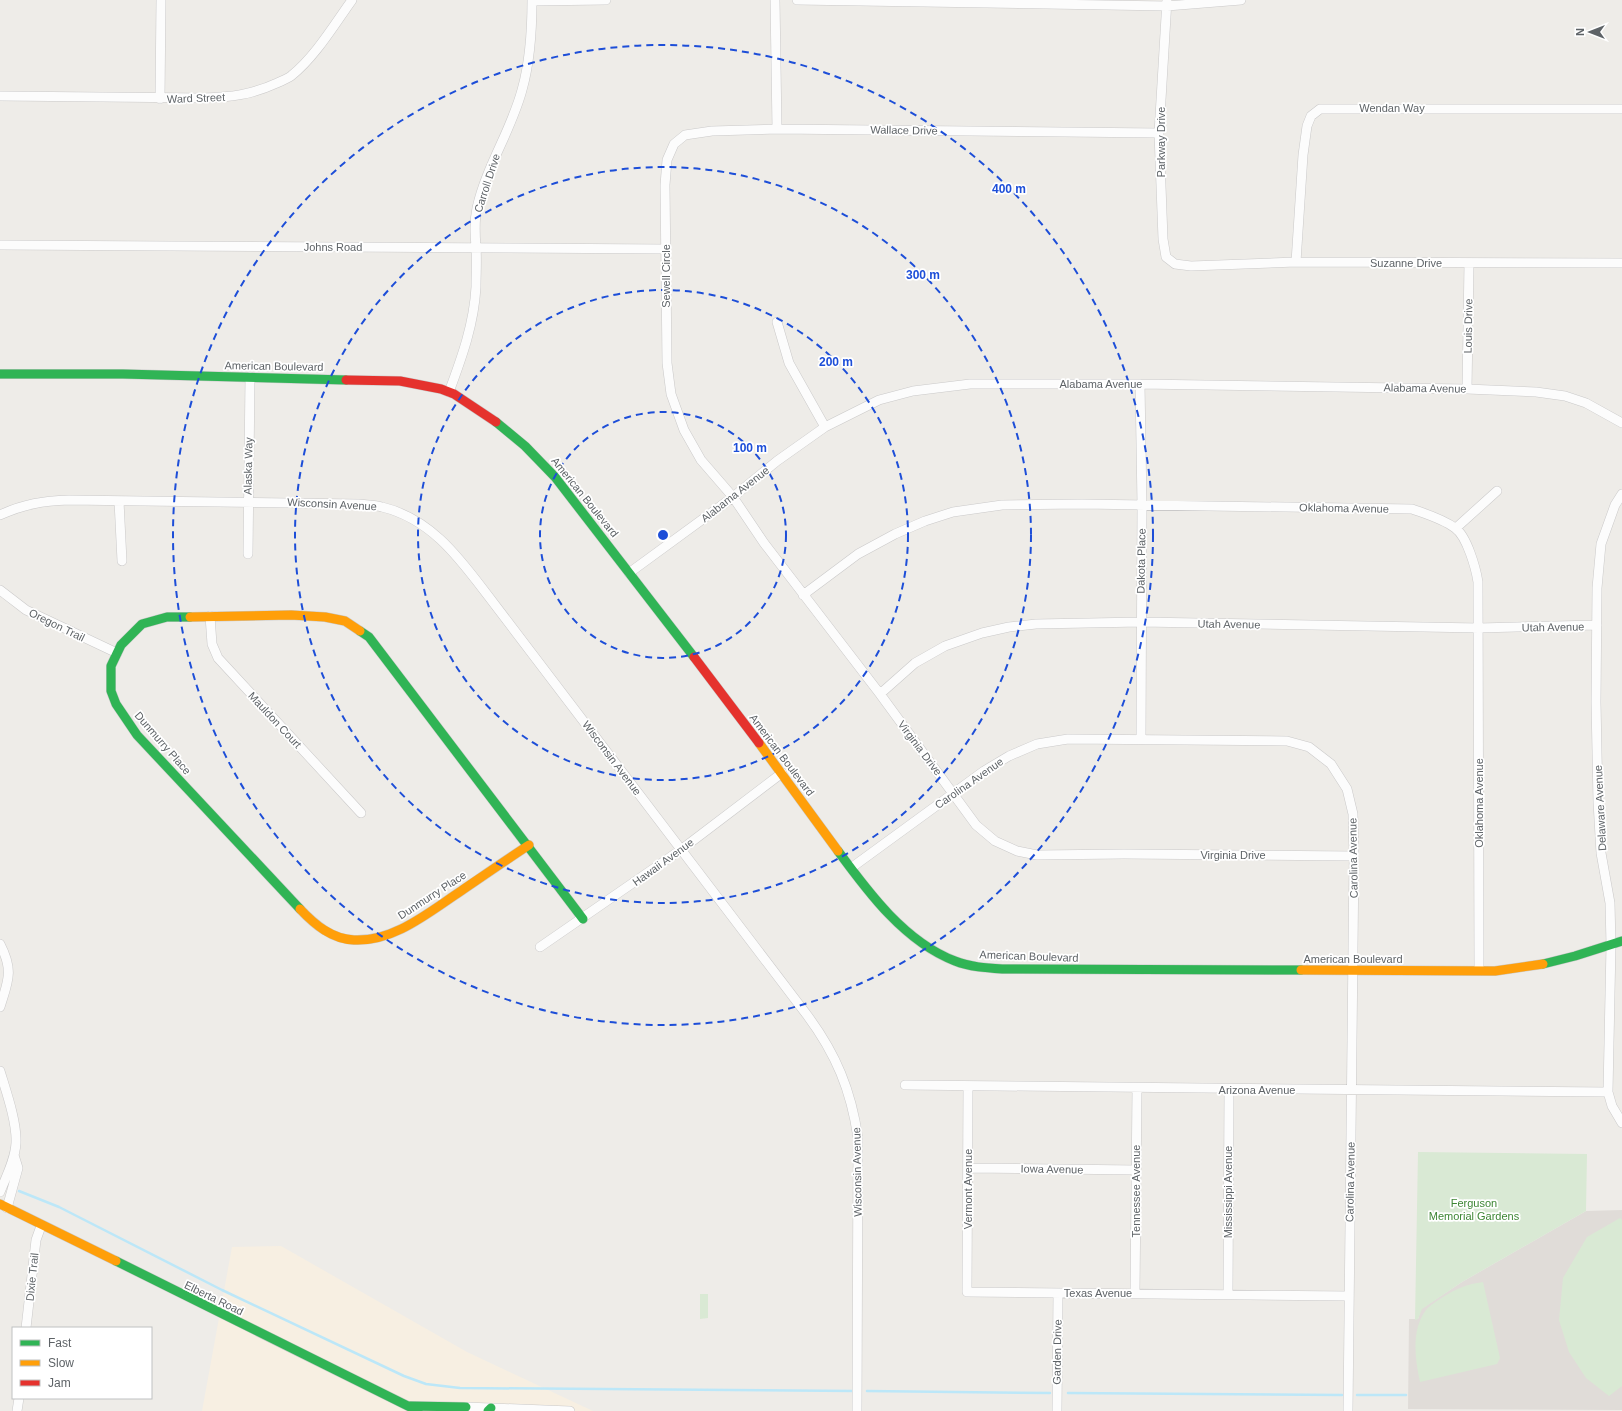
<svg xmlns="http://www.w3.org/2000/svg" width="1622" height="1411" font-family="Helvetica,sans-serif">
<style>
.commercial{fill:#f7efe2}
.education{fill:#e0dcd8}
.green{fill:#d9e9d4}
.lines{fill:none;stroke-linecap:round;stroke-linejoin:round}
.stream{stroke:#bce7f8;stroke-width:2.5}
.street-casing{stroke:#cac9c9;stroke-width:10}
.fast-casing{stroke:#c9c9c9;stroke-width:10}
.slow-casing{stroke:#c9c9c9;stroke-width:10}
.jam-casing{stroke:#c9c9c9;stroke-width:10}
.street{stroke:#fcfcfc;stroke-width:9}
.fast{stroke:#30b455;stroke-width:9}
.slow{stroke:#ff9f0a;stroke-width:9}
.jam{stroke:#e5322d;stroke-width:9}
.ring{fill:none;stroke:#1d4ed8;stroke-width:2;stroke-dasharray:7 5}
.labels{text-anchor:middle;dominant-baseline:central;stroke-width:3.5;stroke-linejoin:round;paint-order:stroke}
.street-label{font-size:11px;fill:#5e6367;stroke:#fff}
.park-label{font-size:11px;fill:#3e8635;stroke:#fff}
.centre{fill:#1d4ed8;stroke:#fff;stroke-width:2}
.ring-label{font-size:12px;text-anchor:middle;font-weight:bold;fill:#1d4ed8;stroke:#fff;stroke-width:3.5;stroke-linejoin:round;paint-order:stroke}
</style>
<rect width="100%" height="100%" fill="#eeece8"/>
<path class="commercial" d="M281,1246L467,1352L593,1411H202L232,1247Z"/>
<path class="education" d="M1622,1210V1410L1408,1409L1409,1319H1418L1421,1309L1462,1282L1586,1211Z"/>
<path class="green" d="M1418,1152L1587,1154L1586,1211L1462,1282L1422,1309L1418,1319L1415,1320Z
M1620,1218L1622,1220V1386L1609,1396L1586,1378L1569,1352L1559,1320L1563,1278L1587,1237Z
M1483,1282L1500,1358L1497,1364L1420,1382C1415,1359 1411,1330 1426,1310C1430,1305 1437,1301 1443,1297C1456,1289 1467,1284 1483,1282Z
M700,1294H708V1318L700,1319Z"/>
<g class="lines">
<path class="stream" d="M19,1191L59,1207L222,1290L404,1376L426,1384L460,1388L854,1391
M867,1391L1050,1393
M1068,1393L1342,1395
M1357,1395H1406"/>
<defs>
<path id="street" d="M775,0L777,129
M797,0L1167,6L1241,0
M1167,0L1159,133L1163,239L1166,257L1175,264L1191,266L1296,262L1622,263
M532,1L606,0
M0,96L203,98C231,97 251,95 277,83C281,81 287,79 291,76C315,57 334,25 352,0
M160,99L161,0
M1159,133L777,129L712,131L685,135L674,144L667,160L665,185L667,363L671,394L684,430L701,460L733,497L764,543L880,694L976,825L995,841L1017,851L1037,855L1124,854L1354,856
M0,245L666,249
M1296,262L1303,155L1307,126L1311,116L1320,109H1622
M777,322L789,363L825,427
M1140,384L1142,505L1141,739
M1467,389L1469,263
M449,392C462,357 474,324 476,287C476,274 477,260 476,247C475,234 474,222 477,208C486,167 511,131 522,90C530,62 532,29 532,0
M1622,494L1615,505L1601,544L1597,588L1596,702L1598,802L1601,853L1610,903L1611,945L1608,1092L1612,1106L1622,1123
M119,501L122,561
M0,515C24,504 43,501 69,500L358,504C366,505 375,505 382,507C432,519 460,559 489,597L807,1015C836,1054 851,1090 858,1138L857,1411
M1456,528L1497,491
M248,554L250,377
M629,573L733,497L777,461L825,427L879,400L913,391L970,384H1140L1467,389L1536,392L1565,396L1586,403L1622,423
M0,590L26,610L117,653
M803,595L858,554L895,534L925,521L953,512L1002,505L1082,504L1412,509C1426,514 1443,519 1455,528C1467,536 1476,569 1478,582L1479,970
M210,616L212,644L218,658L361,813
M880,694L915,663L945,646L982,633L1009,627L1036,624L1141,622L1479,628L1597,625
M851,868L984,771L1009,756L1037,744L1068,739L1287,741L1309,747L1331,764L1347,789L1353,814L1354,856L1348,1411
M0,944C14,971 8,981 0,1007
M540,947L682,849L782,773
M0,1071C6,1091 17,1122 16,1143C15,1160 6,1177 0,1192
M905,1085L1608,1092
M968,1086L967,1292L1349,1296
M968,1168L1136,1170
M7,1208L18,1168L14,1155
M1135,1293L1137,1089
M1228,1295L1229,1090
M26,1328L36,1240L41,1226
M17,1411L19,1398
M463,1411L466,1407L570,1411
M1057,1411L1058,1293"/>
<path id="fast" d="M0,374H123L346,380
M496,422L525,446L555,477L694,657
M190,617H167L142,624L121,645L111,666V691L116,704L137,735L300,909
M360,631L369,637L583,919
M838,851C868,892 905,942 955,961C970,967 987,968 1003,969L1301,970
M1543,964L1575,956L1622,941
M116,1261L418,1411
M410,1406L466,1407
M488,1411L491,1408"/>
<path id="slow" d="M190,617L291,615L325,617L345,621L360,631
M759,743L838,851
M300,909C315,925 332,939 354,940C394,942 429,912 461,891C483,876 506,860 529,845
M1301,970L1495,971L1543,964
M0,1204L116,1261"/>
<path id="jam" d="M346,380L400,381L441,389L454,394L496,422
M694,657L759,743"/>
</defs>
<use href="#street" class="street-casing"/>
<use href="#fast" class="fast-casing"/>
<use href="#slow" class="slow-casing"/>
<use href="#jam" class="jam-casing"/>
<use href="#street" class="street"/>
<use href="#fast" class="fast"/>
<use href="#slow" class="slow"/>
<use href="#jam" class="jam"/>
</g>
<g class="ring">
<circle cx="663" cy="535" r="123"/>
<circle cx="663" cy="535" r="245"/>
<circle cx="663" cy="535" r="368"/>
<circle cx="663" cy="535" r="490"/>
</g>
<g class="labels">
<g class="street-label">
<text transform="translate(196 98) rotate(-2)">Ward Street</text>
<text x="1392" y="108">Wendan Way</text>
<text transform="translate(904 130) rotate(1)">Wallace Drive</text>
<text transform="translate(1161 142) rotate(-90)">Parkway Drive</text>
<text transform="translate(487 183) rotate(-72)">Carroll Drive</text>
<text x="333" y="247">Johns Road</text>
<text x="1406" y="263">Suzanne Drive</text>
<text transform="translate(666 276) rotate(-90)">Sewell Circle</text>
<text transform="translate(1468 326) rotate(-89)">Louis Drive</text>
<text transform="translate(274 366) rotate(1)">American Boulevard</text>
<text x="1101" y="384">Alabama Avenue</text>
<text transform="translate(1425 388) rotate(1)">Alabama Avenue</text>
<text transform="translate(248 466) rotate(-89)">Alaska Way</text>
<text transform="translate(735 494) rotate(-38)">Alabama Avenue</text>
<text transform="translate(585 497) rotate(51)">American Boulevard</text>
<text transform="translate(332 504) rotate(3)">Wisconsin Avenue</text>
<text transform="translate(1344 508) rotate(1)">Oklahoma Avenue</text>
<text transform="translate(1141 561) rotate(-89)">Dakota Place</text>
<text transform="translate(1229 624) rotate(1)">Utah Avenue</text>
<text transform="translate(57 625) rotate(26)">Oregon Trail</text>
<text transform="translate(1553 627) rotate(-1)">Utah Avenue</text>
<text transform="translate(275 720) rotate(47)">Mauldon Court</text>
<text transform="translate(163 743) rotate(49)">Dunmurry Place</text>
<text transform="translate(920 748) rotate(53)">Virginia Drive</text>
<text transform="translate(782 755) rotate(53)">American Boulevard</text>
<text transform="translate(612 758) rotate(53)">Wisconsin Avenue</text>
<text transform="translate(969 783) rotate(-35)">Carolina Avenue</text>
<text transform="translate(1479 803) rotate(-90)">Oklahoma Avenue</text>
<text transform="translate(1600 808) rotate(-93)">Delaware Avenue</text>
<text x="1233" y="855">Virginia Drive</text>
<text transform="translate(1353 858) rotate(-91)">Carolina Avenue</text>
<text transform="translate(663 862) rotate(-36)">Hawaii Avenue</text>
<text transform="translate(432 895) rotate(-33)">Dunmurry Place</text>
<text transform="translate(1029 956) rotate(2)">American Boulevard</text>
<text x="1353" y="959">American Boulevard</text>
<text x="1257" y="1090">Arizona Avenue</text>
<text transform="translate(1052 1169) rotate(1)">Iowa Avenue</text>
<text transform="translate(857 1172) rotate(-91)">Wisconsin Avenue</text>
<text transform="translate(1350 1182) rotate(-89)">Carolina Avenue</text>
<text transform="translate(968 1189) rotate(-90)">Vermont Avenue</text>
<text transform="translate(1136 1191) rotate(-90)">Tennessee Avenue</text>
<text transform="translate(1228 1192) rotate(-90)">Mississippi Avenue</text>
<text transform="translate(32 1277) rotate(-84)">Dixie Trail</text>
<text x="1098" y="1293">Texas Avenue</text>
<text transform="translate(214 1298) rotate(26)">Elberta Road</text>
<text transform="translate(1057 1352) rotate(-89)">Garden Drive</text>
</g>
<g class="park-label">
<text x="1474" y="1203">Ferguson<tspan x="1474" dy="13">Memorial Gardens</tspan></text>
</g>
</g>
<circle cx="663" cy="535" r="6" class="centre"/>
<g class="ring-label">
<text x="1009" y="193">400 m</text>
<text x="923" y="279">300 m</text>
<text x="836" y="366">200 m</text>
<text x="750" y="452">100 m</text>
</g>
<rect x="12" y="1327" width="140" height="72" fill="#ffffff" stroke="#bfc1c2"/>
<rect x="20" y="1340" width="20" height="6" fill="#30b455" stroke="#bfc1c2"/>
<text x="48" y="1347" font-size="12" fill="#5e6367">Fast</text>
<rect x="20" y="1360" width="20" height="6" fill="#ff9f0a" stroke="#bfc1c2"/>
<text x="48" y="1367" font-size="12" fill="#5e6367">Slow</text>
<rect x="20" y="1380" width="20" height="6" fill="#e5322d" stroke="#bfc1c2"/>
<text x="48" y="1387" font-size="12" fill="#5e6367">Jam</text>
<g transform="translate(1590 32) rotate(270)" stroke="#ffffff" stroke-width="3" paint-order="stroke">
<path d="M0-3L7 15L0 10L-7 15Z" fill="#5e6367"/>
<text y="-6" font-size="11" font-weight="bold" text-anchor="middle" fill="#5e6367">N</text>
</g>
</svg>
